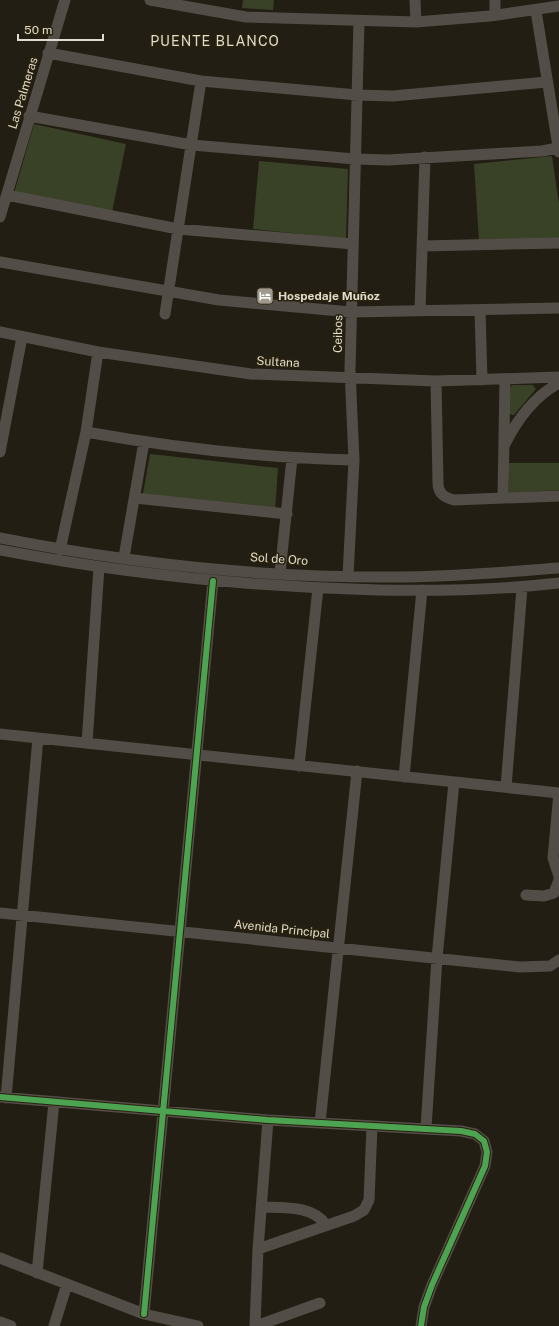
<svg xmlns="http://www.w3.org/2000/svg" width="559" height="1326" font-family="'Public Sans',sans-serif">
<style>
.green{fill:#394127}
.lines{fill:none;stroke-linecap:round;stroke-linejoin:round}
.minor{stroke:#524e47;stroke-width:11}
.cycleway-casing{stroke:#29220d;stroke-width:8}
.cycleway{stroke:#4ca352;stroke-width:6}
.labels{text-anchor:middle;dominant-baseline:central;stroke-width:3;stroke-linejoin:round;paint-order:stroke}
.street-label{font-size:12px;fill:#dfdbce;stroke:#29220d}
.poi-label{font-size:12px;font-weight:bold;fill:#dfdbce;stroke:#29220d;text-anchor:start}
.quarter-label{font-size:14px;letter-spacing:1px;fill:#dfdbce;stroke:#29220d}
</style>
<rect width="100%" height="100%" fill="#231e13"/>
<path class="green" d="M243,0H274L273,10L242,8Z
M34,124L126,144L112,212L14,193Z
M552,156L559,204V238L479,241L474,164Z
M259,161L348,169L346,239L253,229Z
M512,385H533L536,389L514,415H512L509,413L510,389Z
M150,454L278,468L275,512L142,499Z
M509,463H559V490L509,493Z"/>
<g class="lines">
<path class="minor" d="M150,0L246,17L416,22L490,16L559,6
M415,0L416,22
M495,0V15
M536,11L559,152
M48,53L201,81L357,95L393,96L547,82
M29,116L192,145L355,159L388,160L542,151L558,148
M7,195L178,229L353,244
M0,217L65,0
M422,246L559,243
M0,262L219,300L351,312L559,308
M480,310L482,380
M420,311L425,157
M165,314L201,81
M0,332L98,352L251,374L436,381L559,377
M436,381L438,482C438,493 443,497 454,500L559,496
M86,432C175,448 264,458 354,460
M505,444C517,420 535,396 559,383
M0,452L22,337
M503,497L505,379
M135,498L287,514
M0,538C127,563 266,578 396,577C451,577 505,572 559,568
M0,550C125,574 251,587 378,590C438,591 499,590 559,583
M60,550L86,432L98,352
M124,557L144,442
M280,573L292,458
M348,576L354,460L350,370L359,21
M0,734L559,793
M87,743L99,567
M299,766L318,588
M404,777L422,590
M506,787L522,588
M559,793L553,858L559,876
M526,895L544,896L554,893L559,880
M0,913L520,967L550,966L559,960
M0,1097L268,1120L461,1131L475,1134L484,1141L487,1152L485,1166L432,1285L424,1307L421,1326
M6,1098L38,738
M320,1123L357,771
M426,1128L437,958L454,782
M262,1207C283,1208 313,1205 326,1225
M258,1249L354,1216L364,1210L369,1200L372,1126
M0,1258L144,1314L198,1326
M37,1273L54,1102
M144,1314L213,581
M0,1322L11,1326
M54,1326L67,1284
M255,1326L258,1249L268,1120
M256,1326L320,1303"/>
<defs>
<path id="cycleway" d="M0,1097L268,1120L461,1131L475,1134L484,1141L487,1152L485,1166L432,1285L424,1307L421,1326
M144,1314L213,581"/>
</defs>
<use href="#cycleway" class="cycleway-casing"/>
<use href="#cycleway" class="cycleway"/>
</g>
<defs>
<symbol id="hotel-square" viewBox="-11 -11 22 22"><rect x="-9" y="-9" width="18" height="18" rx="4" fill="#9d998d" stroke="#29220d"/><path d="M-6-4.5h1.5V1H6V5H4.5V3h-9V5H-6ZM-4 0a1.8 1.8 0 1 1 3.6 0ZM.5 0V-2.5h3Q6-2.5 6 0Z" fill="#fff"/></symbol>
</defs>
<g fill-rule="evenodd">
<use href="#hotel-square" x="255" y="286" width="20" height="20"/>
</g>
<g class="labels">
<g class="street-label">
<text transform="translate(23 93) rotate(-73)">Las Palmeras</text>
<text transform="translate(338 334) rotate(-89)">Ceibos</text>
<text transform="translate(278 362) rotate(3)">Sultana</text>
<text transform="translate(279 559) rotate(4)">Sol de Oro</text>
<text transform="translate(282 929) rotate(6)">Avenida Principal</text>
</g>
<g class="poi-label">
<text x="278" y="296">Hospedaje Muñoz</text>
</g>
<g class="quarter-label">
<text x="215" y="41">PUENTE BLANCO</text>
</g>
</g>
<path d="M18 34v6h85v-6" fill="none" stroke="#dfdbce" stroke-width="2"/>
<text x="24" y="34" font-size="12" fill="#dfdbce" stroke="#29220d" stroke-width="3" paint-order="stroke">50 m</text>
</svg>
